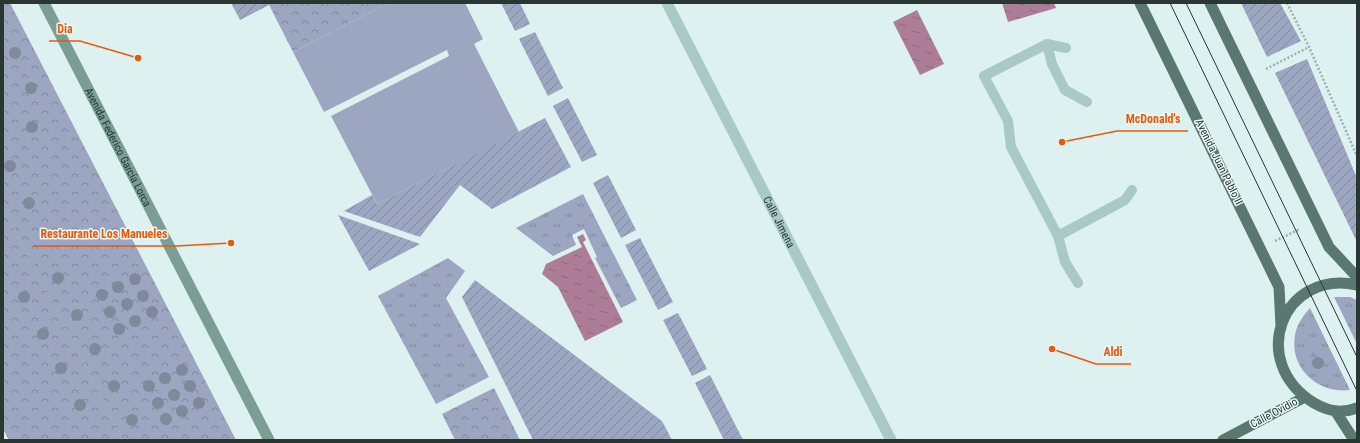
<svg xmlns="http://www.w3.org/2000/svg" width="1360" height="443" font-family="'Roboto Condensed',sans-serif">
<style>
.grass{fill:url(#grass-tufts)}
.park{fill:url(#park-crowns)}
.garden{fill:url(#garden-furrows)}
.pitch{fill:#9da6c0}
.water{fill:url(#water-ripples)}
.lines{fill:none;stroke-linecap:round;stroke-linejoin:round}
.path{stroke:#93b5af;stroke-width:2.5;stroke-dasharray:2 2;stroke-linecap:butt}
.service{stroke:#a9c9c4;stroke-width:10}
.tertiary{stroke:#a9c9c4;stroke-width:11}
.secondary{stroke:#7a9d94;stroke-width:11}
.primary{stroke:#5a7870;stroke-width:11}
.tram{stroke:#293632;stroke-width:1}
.tree{fill:#7c8a9a}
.labels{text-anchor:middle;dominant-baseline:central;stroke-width:3;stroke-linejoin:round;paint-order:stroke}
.street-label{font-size:11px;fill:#293632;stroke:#e9f9f8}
.leader{fill:none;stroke:#e8590c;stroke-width:1.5}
.callout-dot{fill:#e8590c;stroke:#e9f9f8;stroke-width:1.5}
.callout-label{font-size:12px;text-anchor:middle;font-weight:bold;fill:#e8590c;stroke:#e9f9f8;stroke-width:3;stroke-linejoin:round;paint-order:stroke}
</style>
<defs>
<pattern id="grass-tufts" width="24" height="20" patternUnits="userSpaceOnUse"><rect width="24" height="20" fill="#9da6c0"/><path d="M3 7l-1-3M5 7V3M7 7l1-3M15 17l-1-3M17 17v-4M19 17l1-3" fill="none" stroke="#80889d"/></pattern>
<pattern id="park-crowns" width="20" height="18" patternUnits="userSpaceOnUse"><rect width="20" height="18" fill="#9da6c0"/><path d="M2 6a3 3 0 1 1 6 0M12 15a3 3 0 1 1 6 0" fill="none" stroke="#80889d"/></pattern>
<pattern id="garden-furrows" width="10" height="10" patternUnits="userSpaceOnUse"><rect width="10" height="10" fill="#9da6c0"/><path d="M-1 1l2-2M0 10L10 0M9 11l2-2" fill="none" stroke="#80889d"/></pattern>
<pattern id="water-ripples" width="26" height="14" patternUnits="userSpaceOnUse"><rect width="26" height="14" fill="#ad7d98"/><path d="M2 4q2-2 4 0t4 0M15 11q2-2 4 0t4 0" fill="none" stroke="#8d677d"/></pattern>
</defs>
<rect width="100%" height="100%" fill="#ddf1f0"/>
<path class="grass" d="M583,194L637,300L621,308L595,258L597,257L584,229L572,235L576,245L553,256L516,228Z
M448,258L465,271L446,298L489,377L436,404L378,296Z
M1334,297H1350L1357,300V344Z
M1310,308L1350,390C1318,394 1289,368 1295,335C1297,324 1303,316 1310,308Z"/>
<path class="park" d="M3,3H10L236,440H9L3,429Z
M268,3H388L293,52Z
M494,388L520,440H455L442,414Z"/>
<path class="garden" d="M231,3H268L269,5L240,20Z
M501,3H520L530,24L515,31Z
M1241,3H1280L1301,41L1267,57Z
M535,32L563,88L548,96L519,39Z
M1307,59L1357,178V242L1275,73Z
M568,98L597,155L582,162L553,106Z
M545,118L571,167L492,209L460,185L420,237L344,211L372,195L377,204Z
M608,175L636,230L621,238L593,183Z
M338,215L420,244L369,271Z
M640,238L673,302L658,310L625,245Z
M475,280L662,421L672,440H533L462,297Z
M678,313L707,369L692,376L663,320Z
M710,375L743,440H724L695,383Z"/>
<path class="pitch" d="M388,3H465L483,39L474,44L519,132L377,204L331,116L449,56L447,50L324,112L293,52Z"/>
<path class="water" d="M1002,3H1054L1056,8L1008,22Z
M917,10L944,64L920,75L893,22Z
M583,234L586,240L583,242L623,322L585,341L558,287L542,274L546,264L582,247L577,237Z"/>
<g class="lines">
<path class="path" d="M1287,3L1309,47L1357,156
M1266,69L1309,47
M3,207L123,440
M1275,241L1300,229"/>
<path class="service" d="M1047,44L1052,64L1065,90L1087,102
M1066,48L1047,44L984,76L1008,121L1011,147L1058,236L1065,262L1078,283
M1058,236L1125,200L1132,190"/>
<path class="tertiary" id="s1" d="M667,3L891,440"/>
<path class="secondary" id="s2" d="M44,3L269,440"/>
<path class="primary" d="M1140,3L1279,287L1281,326
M1210,3L1329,247L1357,277
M1357,285C1282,269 1247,362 1314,403C1328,411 1341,414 1357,408
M1336,412L1354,440
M1223,440L1305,397"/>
<path class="tram" d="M1170,3L1357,391
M1186,3L1357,357"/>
</g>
<g class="tree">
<circle cx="15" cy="53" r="6"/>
<circle cx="31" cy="88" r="6"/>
<circle cx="32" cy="127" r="6"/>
<circle cx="10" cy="166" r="6"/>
<circle cx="29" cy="203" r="6"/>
<circle cx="58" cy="278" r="6"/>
<circle cx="135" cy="279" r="6"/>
<circle cx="118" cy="287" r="6"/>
<circle cx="102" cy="295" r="6"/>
<circle cx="143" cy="296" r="6"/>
<circle cx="24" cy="297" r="6"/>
<circle cx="127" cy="304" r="6"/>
<circle cx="110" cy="312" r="6"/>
<circle cx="152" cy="312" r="6"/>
<circle cx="77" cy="315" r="6"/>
<circle cx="135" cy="321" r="6"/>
<circle cx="119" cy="329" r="6"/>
<circle cx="43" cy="334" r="6"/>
<circle cx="95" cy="349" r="6"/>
<circle cx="1318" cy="363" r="6"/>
<circle cx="61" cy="368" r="6"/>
<circle cx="182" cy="370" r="6"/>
<circle cx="165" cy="378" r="6"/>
<circle cx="114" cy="386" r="6"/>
<circle cx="149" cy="386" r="6"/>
<circle cx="190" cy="386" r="6"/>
<circle cx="174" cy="395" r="6"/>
<circle cx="158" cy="403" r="6"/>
<circle cx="199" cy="403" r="6"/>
<circle cx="80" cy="405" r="6"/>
<circle cx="182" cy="411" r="6"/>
<circle cx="166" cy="419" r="6"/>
<circle cx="132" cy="420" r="6"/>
</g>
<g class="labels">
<g class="street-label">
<text stroke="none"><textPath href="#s2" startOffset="162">Avenida Federico García Lorca</textPath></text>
<text transform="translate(1219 162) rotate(64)">Avenida Juan Pablo II</text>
<text stroke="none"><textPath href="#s1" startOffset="246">Calle Jimena</textPath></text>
<text transform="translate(1274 413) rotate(-28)">Calle Ovidio</text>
</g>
</g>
<path class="leader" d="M138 58L80 41H49M1062 142L1117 131H1188M231 243L176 246H33M1052 349L1096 364H1131"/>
<g class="callout-dot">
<circle cx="138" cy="58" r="4"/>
<circle cx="1062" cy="142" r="4"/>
<circle cx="231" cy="243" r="4"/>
<circle cx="1052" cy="349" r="4"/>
</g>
<g class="callout-label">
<text x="65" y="33">Dia</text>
<text x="1153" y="123">McDonald's</text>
<text x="104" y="238">Restaurante Los Manueles</text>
<text x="1113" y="356">Aldi</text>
</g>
<rect width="1360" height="443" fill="none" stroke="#293632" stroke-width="8"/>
</svg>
